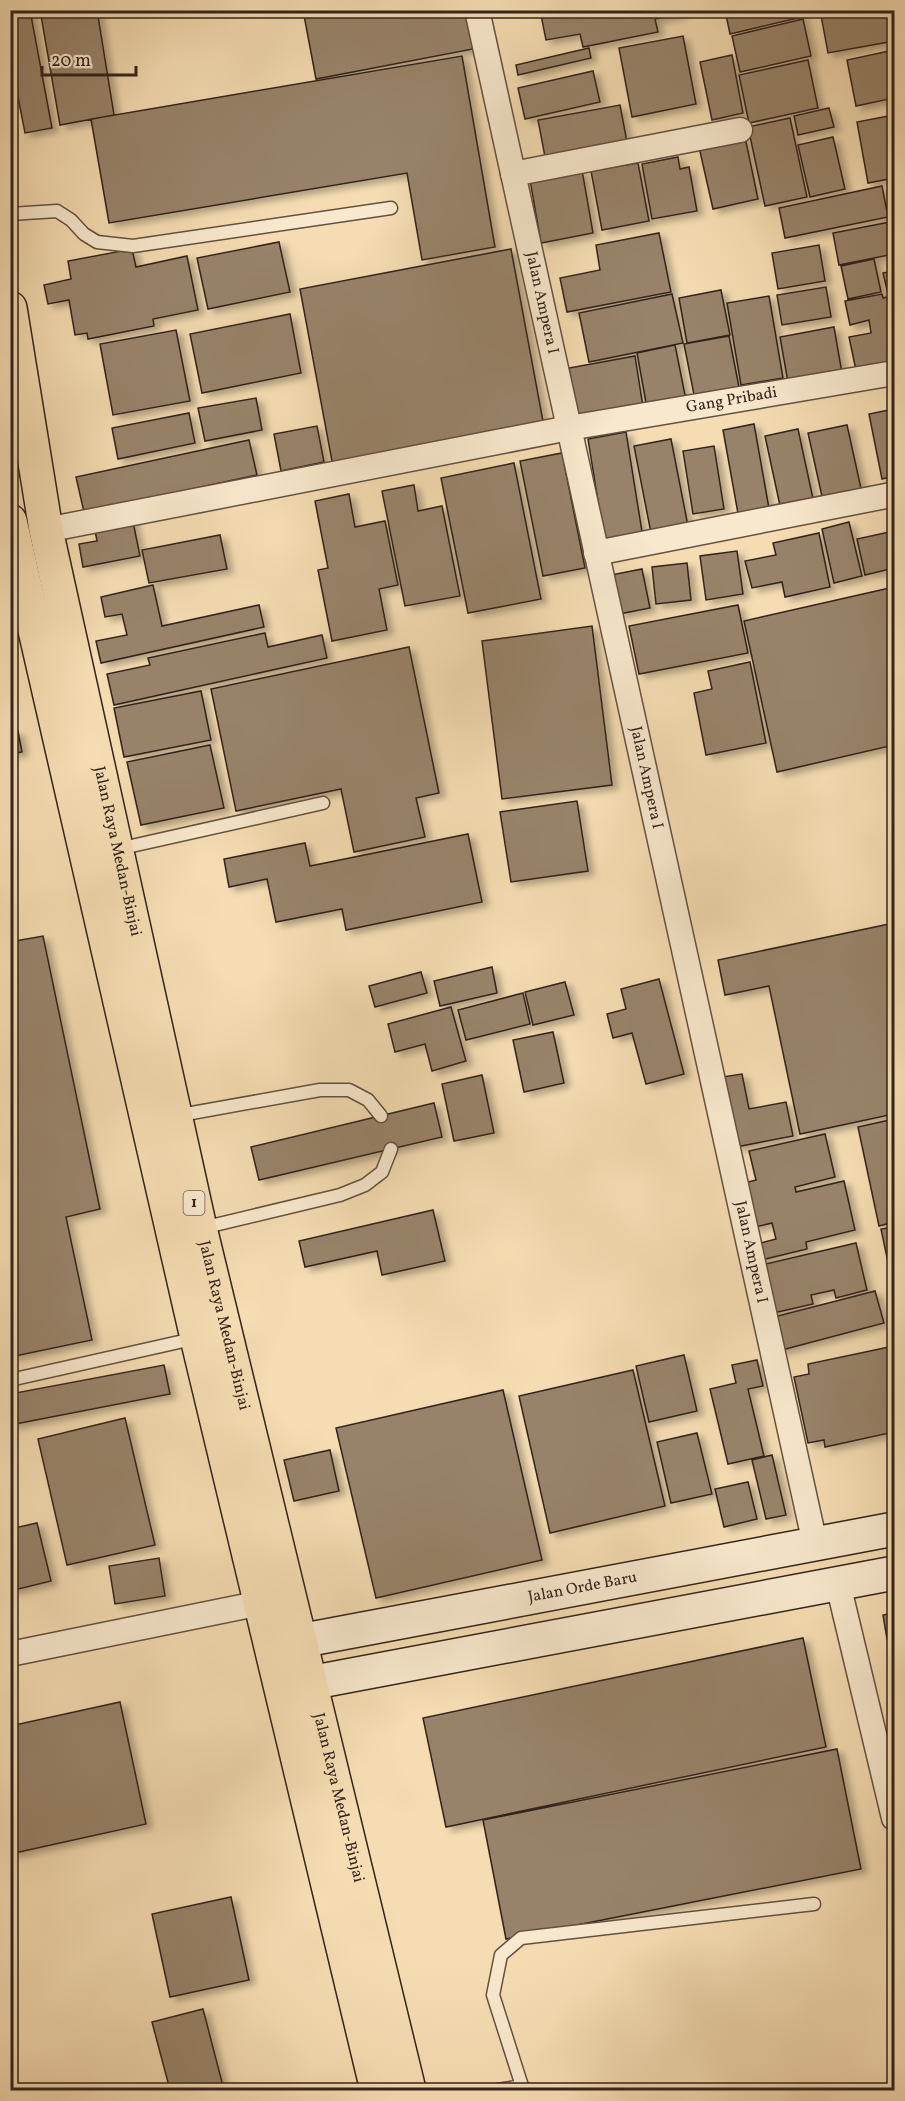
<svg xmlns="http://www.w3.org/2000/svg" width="905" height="2101" font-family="Vollkorn,serif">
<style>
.building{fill:#98836a;stroke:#33231d;stroke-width:1.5;filter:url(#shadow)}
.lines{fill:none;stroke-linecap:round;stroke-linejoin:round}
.lane-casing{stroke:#645142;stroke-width:15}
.street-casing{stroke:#645142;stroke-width:27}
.secondary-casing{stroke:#33231d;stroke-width:36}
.highway-casing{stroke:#33231d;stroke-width:36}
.lane{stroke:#f8e8cd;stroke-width:12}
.street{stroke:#f8e8cd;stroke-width:24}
.secondary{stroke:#f8e8cd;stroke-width:33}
.highway{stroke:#f5dcb2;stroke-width:33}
.labels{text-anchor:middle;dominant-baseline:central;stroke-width:4.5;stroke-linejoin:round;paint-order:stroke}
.shield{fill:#f8e8cd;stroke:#6e5e52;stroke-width:1.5}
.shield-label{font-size:15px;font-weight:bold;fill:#33231d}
.street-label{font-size:16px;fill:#33231d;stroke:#f8e8cd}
</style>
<defs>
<filter id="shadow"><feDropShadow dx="6" dy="4" stdDeviation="3" flood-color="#0004"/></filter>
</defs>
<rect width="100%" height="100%" fill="#f5dcb2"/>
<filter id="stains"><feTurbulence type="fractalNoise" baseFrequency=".00333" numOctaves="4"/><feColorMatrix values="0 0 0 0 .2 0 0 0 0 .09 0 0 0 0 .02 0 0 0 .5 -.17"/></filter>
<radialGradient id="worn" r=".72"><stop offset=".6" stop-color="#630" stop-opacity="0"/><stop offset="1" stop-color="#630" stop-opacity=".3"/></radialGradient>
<path class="building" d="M10,10H30L52,128L25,133L10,56Z
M40,10H97L114,115L60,125Z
M303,10H466L473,49L316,79Z
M540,10H680V14L655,19L658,32L583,47L580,34L546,40Z
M725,10H801L802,17L730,34Z
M820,10H894V41L828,53Z
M803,19L811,56L740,72L732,36Z
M683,36L696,104L632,117L619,48Z
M589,48L591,58L518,75L516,65Z
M894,50V98L856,106L847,60Z
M732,55L743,113L712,120L700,62Z
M462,56L495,247L422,260L407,173L109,223L91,119Z
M808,60L818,108L749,123L739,75Z
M593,71L600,102L525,119L518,88Z
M620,105L627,142L545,157L538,120Z
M829,108L834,127L798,135L794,116Z
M894,115V178L868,183L857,122Z
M790,118L807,197L765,206L748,127Z
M745,137L758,199L713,209L699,147Z
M833,137L845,189L810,197L798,145Z
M678,157L680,169L689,167L697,211L652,219L642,164Z
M638,163L649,221L602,230L591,171Z
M582,170L593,233L541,243L530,180Z
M882,186L888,217L785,238L779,208Z
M890,222L894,254L839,265L833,233Z
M659,233L671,292L567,312L560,278L600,270L596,245Z
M279,242L290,292L208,309L197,258Z
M819,245L825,281L778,289L772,253Z
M132,249L136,267L187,256L198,310L153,319L154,326L88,339L87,333L75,335L69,300L48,304L44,285L71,279L68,261Z
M511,249L545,432L334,472L300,289Z
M874,259L881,292L848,299L841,266Z
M894,271V297L889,298L883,273Z
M826,287L831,317L782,325L777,295Z
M721,290L730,335L687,343L679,298Z
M672,294L683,343L589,362L579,313Z
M882,294L883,298L887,297L894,333V367L857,375L849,337L871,333L869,320L850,325L845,301Z
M769,296L783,378L741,385L727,303Z
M290,314L301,373L202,393L190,334Z
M834,327L843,379L789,388L780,337Z
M176,330L190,401L113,415L100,344Z
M729,336L740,392L695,400L684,344Z
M675,345L686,400L647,408L637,353Z
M635,356L643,407L578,419L569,368Z
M256,398L262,430L205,441L198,408Z
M894,409V476L882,479L869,414Z
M189,413L195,443L118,459L112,428Z
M754,424L770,514L739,519L723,430Z
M847,425L862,493L823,501L808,433Z
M317,426L324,462L281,471L274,434Z
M798,429L815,508L782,515L765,436Z
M626,432L643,538L605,545L588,439Z
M671,439L688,526L651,533L634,446Z
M249,440L257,475L84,512L76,477Z
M714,446L724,509L693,514L683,451Z
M562,453L585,568L543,576L520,461Z
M514,463L541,599L468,613L441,478Z
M414,485L418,511L442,506L460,596L405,606L382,491Z
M349,494L355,527L385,521L398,585L379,589L387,630L332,641L318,570L328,568L315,501Z
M132,517L140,556L83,567L79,544L97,541L94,525Z
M849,522L862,576L834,583L822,529Z
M894,531V568L865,575L857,539Z
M819,533L830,587L785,597L782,582L752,588L745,561L776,555L773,543Z
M220,535L227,569L149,583L142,550Z
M737,551L743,594L706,600L700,556Z
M687,563L691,600L656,604L652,567Z
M642,569L650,608L619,614L611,575Z
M153,585L162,626L259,605L264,627L101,663L96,641L127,635L122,614L105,617L101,597Z
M894,587V745L777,772L744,621Z
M738,605L748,653L639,674L629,626Z
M592,626L612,785L502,799L482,641Z
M265,633L268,647L322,635L327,658L114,705L107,674L150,665L148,658Z
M409,647L439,793L416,798L425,837L354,852L341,789L236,811L211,689Z
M750,662L766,743L706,755L694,693L712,689L708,671Z
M201,691L211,740L124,757L114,708Z
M18,731L22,752L10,754V733Z
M210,745L224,808L141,825L127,762Z
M577,801L588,871L511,882L500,812Z
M468,834L482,902L346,930L342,909L276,922L267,879L229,887L224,859L305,843L310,866Z
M894,923V1114L800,1134L769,986L725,995L718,960Z
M43,936L100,1209L66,1217L92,1340L10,1357V942Z
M492,967L497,993L440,1006L434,981Z
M421,972L427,993L375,1007L369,986Z
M659,979L684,1074L646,1084L632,1033L613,1038L607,1014L626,1009L621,989Z
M565,982L574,1015L533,1025L525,992Z
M523,993L530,1024L466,1040L458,1010Z
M451,1007L466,1061L432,1071L425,1044L395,1052L388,1024Z
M553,1032L564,1083L524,1092L513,1040Z
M742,1074L749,1109L786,1102L793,1136L736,1147L722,1077Z
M482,1075L494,1133L454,1141L442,1084Z
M434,1103L442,1137L259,1180L251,1147Z
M894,1119V1222L879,1226L858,1127Z
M825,1134L835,1177L795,1187L796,1192L844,1181L855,1230L806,1242L807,1249L757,1261L753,1245L776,1239L772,1223L751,1228L741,1184L756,1180L749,1151Z
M433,1210L445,1261L382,1275L377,1251L305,1267L299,1241Z
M894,1227V1291L881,1229Z
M856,1243L867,1290L836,1298L834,1290L811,1295L813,1304L769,1314L757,1266Z
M875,1291L884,1323L778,1351L770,1318Z
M894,1346V1432L825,1447L824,1440L808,1443L794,1377L809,1374L808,1364Z
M684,1355L697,1411L649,1422L636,1366Z
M757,1360L763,1386L748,1389L764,1456L728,1464L710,1389L736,1383L732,1365Z
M164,1365L170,1394L10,1425V1394Z
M633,1370L665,1506L550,1533L519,1396Z
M503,1390L542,1560L376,1598L336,1428Z
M125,1418L155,1545L67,1565L38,1439Z
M697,1433L712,1494L671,1503L657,1442Z
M330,1450L339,1491L294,1501L284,1460Z
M772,1455L786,1515L766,1519L752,1460Z
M748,1482L757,1519L724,1527L715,1489Z
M37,1523L51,1581L10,1591V1529Z
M159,1558L165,1596L115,1604L109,1566Z
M894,1613V1637L887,1639L883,1615Z
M803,1638L826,1747L446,1827L423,1718Z
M120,1702L146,1824L10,1854V1726Z
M837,1749L861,1869L506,1939L483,1820Z
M231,1897L249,1980L170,1997L152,1914Z
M203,2009L224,2090H170L152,2022Z"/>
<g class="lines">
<defs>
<path id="lane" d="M10,214L57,211L71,220L84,234L97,242L133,246L391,208
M118,849L323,803
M175,1116L320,1090H349L368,1100L381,1116
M202,1228L340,1195L365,1185L382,1172L391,1149
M10,1380L197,1338
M498,2090L522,2086
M527,2090L522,2086L493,1995L501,1955L521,1938L814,1904"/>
<g id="street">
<path id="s1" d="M477,10L815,1544"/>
<path d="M513,174L740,130"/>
<path id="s2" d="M46,530L569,428L894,373"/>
<path d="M596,553L891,495"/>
<path d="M838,1584L894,1818"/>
<path d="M10,1654L276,1600"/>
</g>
<g id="secondary">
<path id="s3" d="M273,1646L894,1529"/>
<path d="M283,1688L894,1573"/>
</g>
<g id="highway">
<path id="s4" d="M10,308L46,530L200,1228L409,2090"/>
<path d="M10,521L197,1338L377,2090"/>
</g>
</defs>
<use href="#lane" class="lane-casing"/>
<use href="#street" class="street-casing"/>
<use href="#secondary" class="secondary-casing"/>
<use href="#highway" class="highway-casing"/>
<use href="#lane" class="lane"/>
<use href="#street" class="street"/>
<use href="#secondary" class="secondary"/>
<use href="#highway" class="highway"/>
</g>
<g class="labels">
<rect class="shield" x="183.5" y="1191" width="21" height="24" rx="4.5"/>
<g class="shield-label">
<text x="194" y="1203">1</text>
</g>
<g class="street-label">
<text stroke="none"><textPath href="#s1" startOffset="300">Jalan Ampera I</textPath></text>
<text stroke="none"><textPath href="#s2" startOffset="698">Gang Pribadi</textPath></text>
<text stroke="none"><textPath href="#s1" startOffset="786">Jalan Ampera I</textPath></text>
<text stroke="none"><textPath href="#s4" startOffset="554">Jalan Raya Medan-Binjai</textPath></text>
<text stroke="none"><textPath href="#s1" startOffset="1272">Jalan Ampera I</textPath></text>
<text stroke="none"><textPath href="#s4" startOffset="1040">Jalan Raya Medan-Binjai</textPath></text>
<text stroke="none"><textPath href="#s3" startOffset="315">Jalan Orde Baru</textPath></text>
<text stroke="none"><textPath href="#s4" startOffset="1526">Jalan Raya Medan-Binjai</textPath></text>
</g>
</g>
<rect width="905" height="2101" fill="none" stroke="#f5dcb2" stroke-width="36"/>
<rect x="12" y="12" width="881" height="2077" fill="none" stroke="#33231d" stroke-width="3"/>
<rect x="18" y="18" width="869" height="2065" fill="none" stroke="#33231d" stroke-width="1.5"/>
<path d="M42 66v9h94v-9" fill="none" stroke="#33231d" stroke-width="3"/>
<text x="51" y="66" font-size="18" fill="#33231d" stroke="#f8e8cd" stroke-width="4.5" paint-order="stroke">20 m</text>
<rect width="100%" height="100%" filter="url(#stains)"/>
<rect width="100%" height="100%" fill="url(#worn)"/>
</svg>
